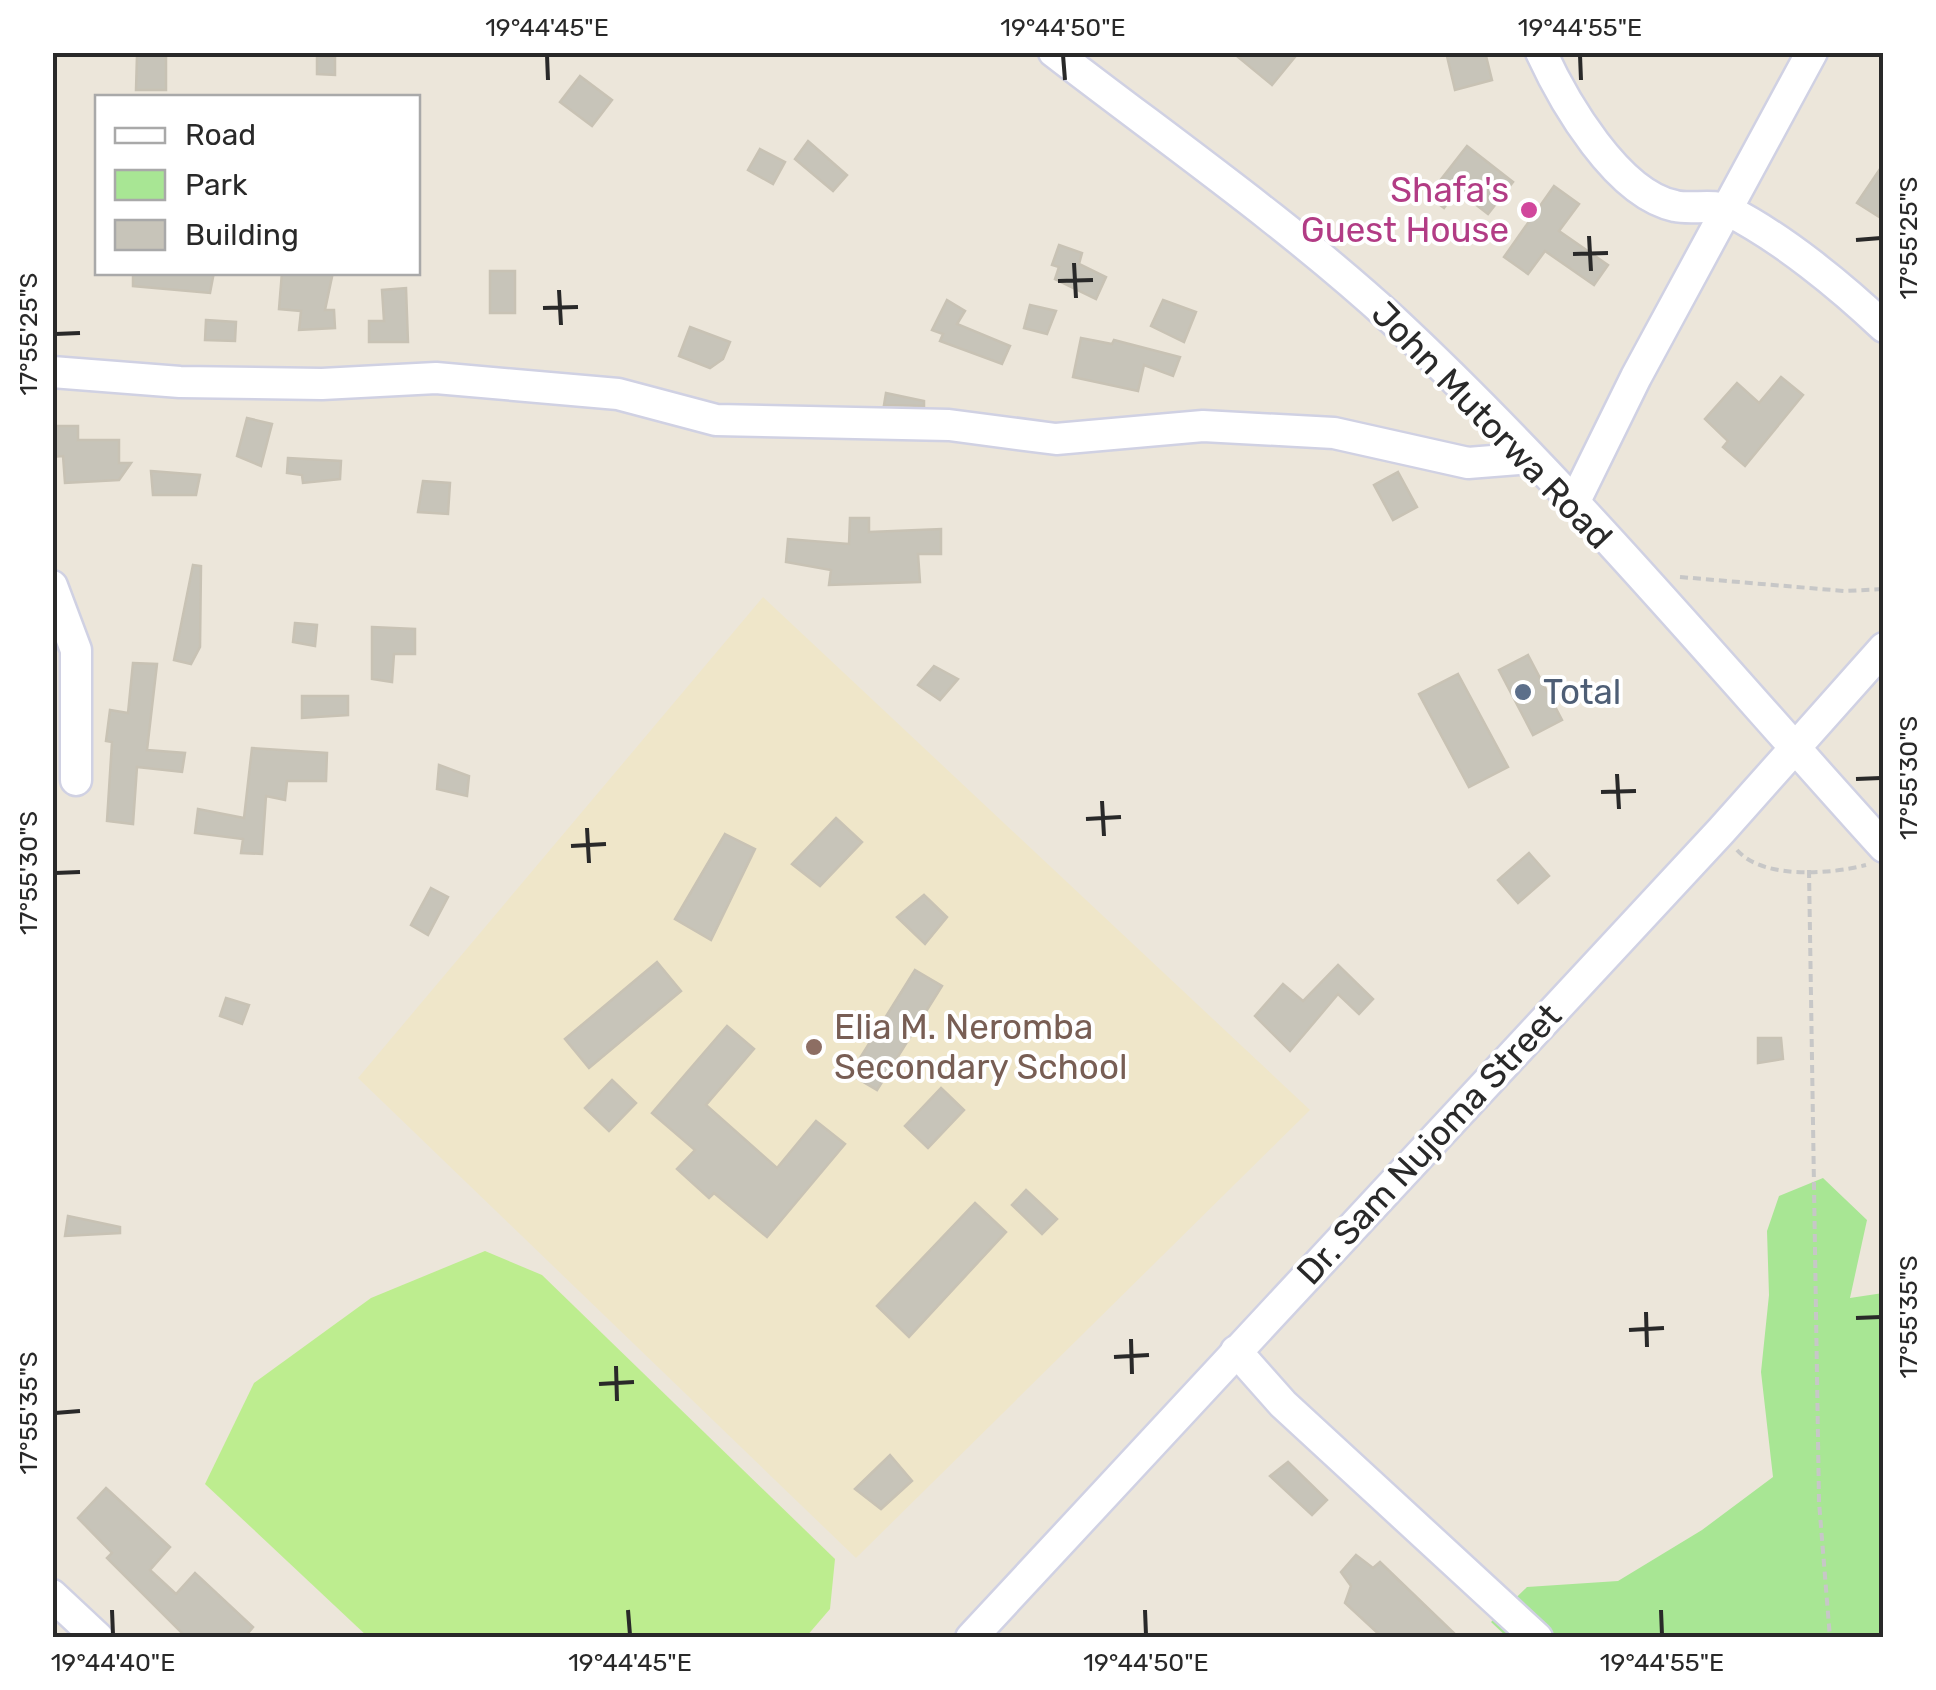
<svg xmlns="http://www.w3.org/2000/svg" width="1936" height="1690" font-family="Rubik,sans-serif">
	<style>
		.education { fill: #efe6c9 }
		.green { fill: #a8e694 }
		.pitch { fill: #bded8f }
		.building { fill: #c7c4b9; stroke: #c8c2b4; stroke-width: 2.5 }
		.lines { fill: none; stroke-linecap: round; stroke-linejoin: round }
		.minor-casing { stroke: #d0d1e3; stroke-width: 35 }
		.path { stroke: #c7c7c7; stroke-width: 4; stroke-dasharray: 8 5; stroke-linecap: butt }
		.minor { stroke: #fff; stroke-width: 30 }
		.ticks { fill: none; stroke: #292929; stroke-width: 4 }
		.hotel-dot { fill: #d1479c; stroke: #fff; stroke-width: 4 }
		.service-dot { fill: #5c6f8a; stroke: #fff; stroke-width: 4 }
		.education-dot { fill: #8d6e63; stroke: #fff; stroke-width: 4 }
		.labels { text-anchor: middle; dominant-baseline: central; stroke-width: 8; stroke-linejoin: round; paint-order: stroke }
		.hotel-label { font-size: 35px; fill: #b23c85; stroke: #fff; text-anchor: end }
		.street-label { font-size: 35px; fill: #292929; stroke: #fff }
		.service-label { font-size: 35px; fill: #4e5e75; stroke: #fff; text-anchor: start }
		.education-label { font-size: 35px; fill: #785e54; stroke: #fff; text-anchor: start }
		.neatline { fill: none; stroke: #292929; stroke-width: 4 }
		.ticks-label { font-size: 25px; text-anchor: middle; fill: #292929 }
	</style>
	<rect width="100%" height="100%" fill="#ece6da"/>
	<!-- education -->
	<polygon class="education" points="763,597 1310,1110 856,1558 358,1078"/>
	<!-- green -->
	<polygon class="green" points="1823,1178 1867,1220 1850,1298 1883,1293 1883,1637 1508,1638 1491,1622 1527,1587 1618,1581 1702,1530 1773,1477 1761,1372 1769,1295 1767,1231 1779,1196"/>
	<!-- pitch -->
	<polygon class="pitch" points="485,1251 542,1275 835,1559 830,1609 806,1637 368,1637 205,1484 254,1383 371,1298"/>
	<!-- building -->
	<g class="building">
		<polygon points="1232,52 1299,52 1272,85"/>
		<polygon points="1446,52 1485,52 1492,80 1455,90"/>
		<polygon points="137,55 166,55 166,90 136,90"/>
		<polygon points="317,56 335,57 335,75 317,74"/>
		<polygon points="580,76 612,100 592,126 560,102"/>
		<polygon points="808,141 847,175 833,191 795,159"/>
		<polygon points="1467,146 1513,182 1488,214 1457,190 1444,208 1428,196"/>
		<polygon points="760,149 785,162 773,184 748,170"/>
		<polygon points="1884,163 1884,220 1857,203"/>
		<polygon points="1554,186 1579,204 1559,231 1608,265 1594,285 1545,251 1528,274 1504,257"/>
		<polygon points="1059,245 1082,253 1079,264 1106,277 1096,299 1055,279 1059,267 1052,265"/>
		<rect x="490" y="271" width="25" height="42"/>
		<polygon points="133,272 214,272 210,293 133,286"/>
		<polygon points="282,272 333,272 325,310 334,310 335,328 299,330 301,311 279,309"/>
		<polygon points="406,288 408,342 369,342 369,321 384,321 382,290"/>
		<polygon points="947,300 965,311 957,324 1010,346 1002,364 940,341 943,334 932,330"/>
		<polygon points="1163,300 1196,312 1184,342 1151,326"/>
		<polygon points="1030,305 1056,311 1047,334 1024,328"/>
		<polygon points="206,320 236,322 235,341 205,340"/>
		<polygon points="690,327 730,342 723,359 710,368 679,356"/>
		<polygon points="1081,338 1112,344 1114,340 1180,357 1173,376 1144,365 1138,391 1073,377"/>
		<polygon points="1781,377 1803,395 1745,466 1723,447 1728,441 1705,419 1737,383 1759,403"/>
		<polygon points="886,393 924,401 924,406 884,405"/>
		<polygon points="247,418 272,424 261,466 237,456"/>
		<polygon points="52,426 78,426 78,440 119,440 119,463 131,463 119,480 65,483 63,456 52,457"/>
		<polygon points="288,458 341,461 340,479 303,483 302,475 287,473"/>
		<polygon points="151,471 200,475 196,495 153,495"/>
		<polygon points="1398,472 1417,507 1393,520 1374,485"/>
		<polygon points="423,481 450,483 448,514 418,512"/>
		<polygon points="850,518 869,518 869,532 941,529 941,554 918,554 920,582 829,585 831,570 786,562 788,539 849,544"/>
		<polygon points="193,565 201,566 200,647 191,664 174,660"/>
		<polygon points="295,623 317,625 315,646 293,642"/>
		<polygon points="372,627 415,629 415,654 394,654 392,682 372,679"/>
		<polygon points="1528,655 1562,720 1533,735 1499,670"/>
		<polygon points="133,663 157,664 147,750 185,753 182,772 137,767 133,824 107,821 112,742 106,741 110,710 128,713"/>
		<polygon points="934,666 958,679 940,700 918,685"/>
		<polygon points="1458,674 1508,767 1469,787 1419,694"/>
		<polygon points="302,696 348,696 348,715 302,718"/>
		<polygon points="252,748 327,753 326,781 287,781 285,800 266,796 262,854 241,853 243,839 195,833 198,809 244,818"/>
		<polygon points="439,765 469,776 467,796 437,789"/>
		<polygon points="836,818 862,842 820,886 792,864"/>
		<polygon points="725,834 755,849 711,940 675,919"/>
		<polygon points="1529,853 1549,876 1518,903 1498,880"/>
		<polygon points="431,888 448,897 428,935 411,925"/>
		<polygon points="924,895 947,917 925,944 897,917"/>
		<polygon points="657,962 681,991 589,1068 565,1039"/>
		<polygon points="1338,965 1373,999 1359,1014 1338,994 1290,1051 1255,1016 1283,984 1303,1001"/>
		<polygon points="915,970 942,986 877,1090 850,1074"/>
		<polygon points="226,998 249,1005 242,1024 220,1016"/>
		<polygon points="727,1026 754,1049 706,1105 777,1168 816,1121 845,1144 767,1237 714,1193 709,1198 677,1169 695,1150 652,1113"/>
		<polygon points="1758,1038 1781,1038 1783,1059 1758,1063"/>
		<polygon points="612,1080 636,1103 609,1131 585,1108"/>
		<polygon points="941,1088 964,1110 928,1148 905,1126"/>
		<polygon points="1026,1190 1057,1219 1042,1234 1012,1205"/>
		<polygon points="975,1203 1006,1232 909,1337 877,1306"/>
		<polygon points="68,1216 120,1227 120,1233 65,1236"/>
		<polygon points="890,1455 912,1481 881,1509 855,1489"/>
		<polygon points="1288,1462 1327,1500 1312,1515 1270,1476"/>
		<polygon points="106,1488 170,1547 150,1570 176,1594 195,1573 253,1627 244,1638 187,1638 107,1558 112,1553 78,1518"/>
		<polygon points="1356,1555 1373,1568 1380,1562 1459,1638 1383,1638 1345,1603 1351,1586 1341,1572"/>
	</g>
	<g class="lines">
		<defs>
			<g id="minor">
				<path d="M1054,52C1168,140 1287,223 1393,320C1568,483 1723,670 1884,847"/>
				<path d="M1541,52C1564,102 1617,194 1675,206C1692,210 1714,203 1729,211C1782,238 1841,286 1884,327"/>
				<polyline points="52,372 180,382 322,384 436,378 618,394 716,420 949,425 1056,439 1203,426 1334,433 1468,463 1531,458"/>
				<polyline points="1573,505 1636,377 1812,52"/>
				<polyline points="52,586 76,650 76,780"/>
				<polyline points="1236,1351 1283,1404 1537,1638"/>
				<polyline points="52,1595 98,1638"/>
				<polyline points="971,1638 1721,831 1884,648"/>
			</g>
		</defs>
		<!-- minor casing -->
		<use href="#minor" class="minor-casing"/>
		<!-- path -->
		<g class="path">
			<polyline points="1680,577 1844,591 1884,589"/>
			<path d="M1737,850C1763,880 1832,874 1866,865"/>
			<polyline points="1809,870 1819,1502 1830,1638"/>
		</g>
		<!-- minor -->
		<use href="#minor" class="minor"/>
	</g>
	<!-- ticks -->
	<path class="ticks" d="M547,55L548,80M1063,55L1065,80M1580,55L1581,80M1589,236L1591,271M1856,240L1881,238M1573,254L1608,253M1074,263L1076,298M1058,281L1093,280M559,290L561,325M543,308L578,307M55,334L80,333M1617,774L1619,809M1856,779L1881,778M1601,792L1636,791M1102,801L1104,836M1086,819L1121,817M587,828L589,863M571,846L606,844M55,873L80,872M1646,1312L1647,1347M1856,1318L1881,1317M1629,1330L1664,1328M1131,1339L1132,1374M1114,1357L1149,1355M616,1366L617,1401M599,1384L634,1382M55,1413L80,1411M112,1610L113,1635M628,1610L630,1635M1145,1610L1146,1635M1661,1610L1662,1635"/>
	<!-- markers -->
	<circle class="hotel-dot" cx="1529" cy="210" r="10"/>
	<circle class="service-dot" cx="1523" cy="692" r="10"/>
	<circle class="education-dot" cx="814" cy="1047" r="10"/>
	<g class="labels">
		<!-- hotel labels -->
		<g class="hotel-label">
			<text x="1509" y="190">Shafa's<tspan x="1509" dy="40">Guest House</tspan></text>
		</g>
		<!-- street labels -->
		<g class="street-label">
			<text transform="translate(1492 425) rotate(46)">John Mutorwa Road</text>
			<text transform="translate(1429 1144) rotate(-47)">Dr. Sam Nujoma Street</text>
		</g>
		<!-- service labels -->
		<g class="service-label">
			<text x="1543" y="692">Total</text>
		</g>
		<!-- education labels -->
		<g class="education-label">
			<text x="834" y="1027">Elia M. Neromba<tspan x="834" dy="40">Secondary School</tspan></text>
		</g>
	</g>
	<!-- border -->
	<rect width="1936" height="1690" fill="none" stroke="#ffffff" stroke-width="110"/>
	<!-- legend -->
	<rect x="95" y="95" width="325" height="180" fill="#ffffff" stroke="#a9a9a9" stroke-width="2.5"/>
	<rect x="115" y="128" width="50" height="15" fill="#ffffff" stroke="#a9a9a9" stroke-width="2.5"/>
	<text x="185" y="145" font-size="30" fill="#292929">Road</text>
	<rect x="115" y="170" width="50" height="30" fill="#a8e694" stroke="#a9a9a9" stroke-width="2.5"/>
	<text x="185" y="195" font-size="30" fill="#292929">Park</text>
	<rect x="115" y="220" width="50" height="30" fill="#c7c4b9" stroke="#a9a9a9" stroke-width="2.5"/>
	<text x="185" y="245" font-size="30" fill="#292929">Building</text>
	<rect x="55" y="55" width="1826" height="1580" class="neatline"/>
	<g class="ticks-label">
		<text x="547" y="36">19°44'45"E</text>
		<text x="1063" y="36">19°44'50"E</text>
		<text x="1580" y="36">19°44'55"E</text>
		<text transform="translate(1908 238) rotate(-90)" y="9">17°55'25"S</text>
		<text transform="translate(28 334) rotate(-90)" y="9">17°55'25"S</text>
		<text transform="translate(1908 778) rotate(-90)" y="9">17°55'30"S</text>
		<text transform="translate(28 873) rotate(-90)" y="9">17°55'30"S</text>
		<text transform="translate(1908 1317) rotate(-90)" y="9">17°55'35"S</text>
		<text transform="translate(28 1413) rotate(-90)" y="9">17°55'35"S</text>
		<text x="113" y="1671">19°44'40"E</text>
		<text x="630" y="1671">19°44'45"E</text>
		<text x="1146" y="1671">19°44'50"E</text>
		<text x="1662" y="1671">19°44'55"E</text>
	</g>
</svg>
